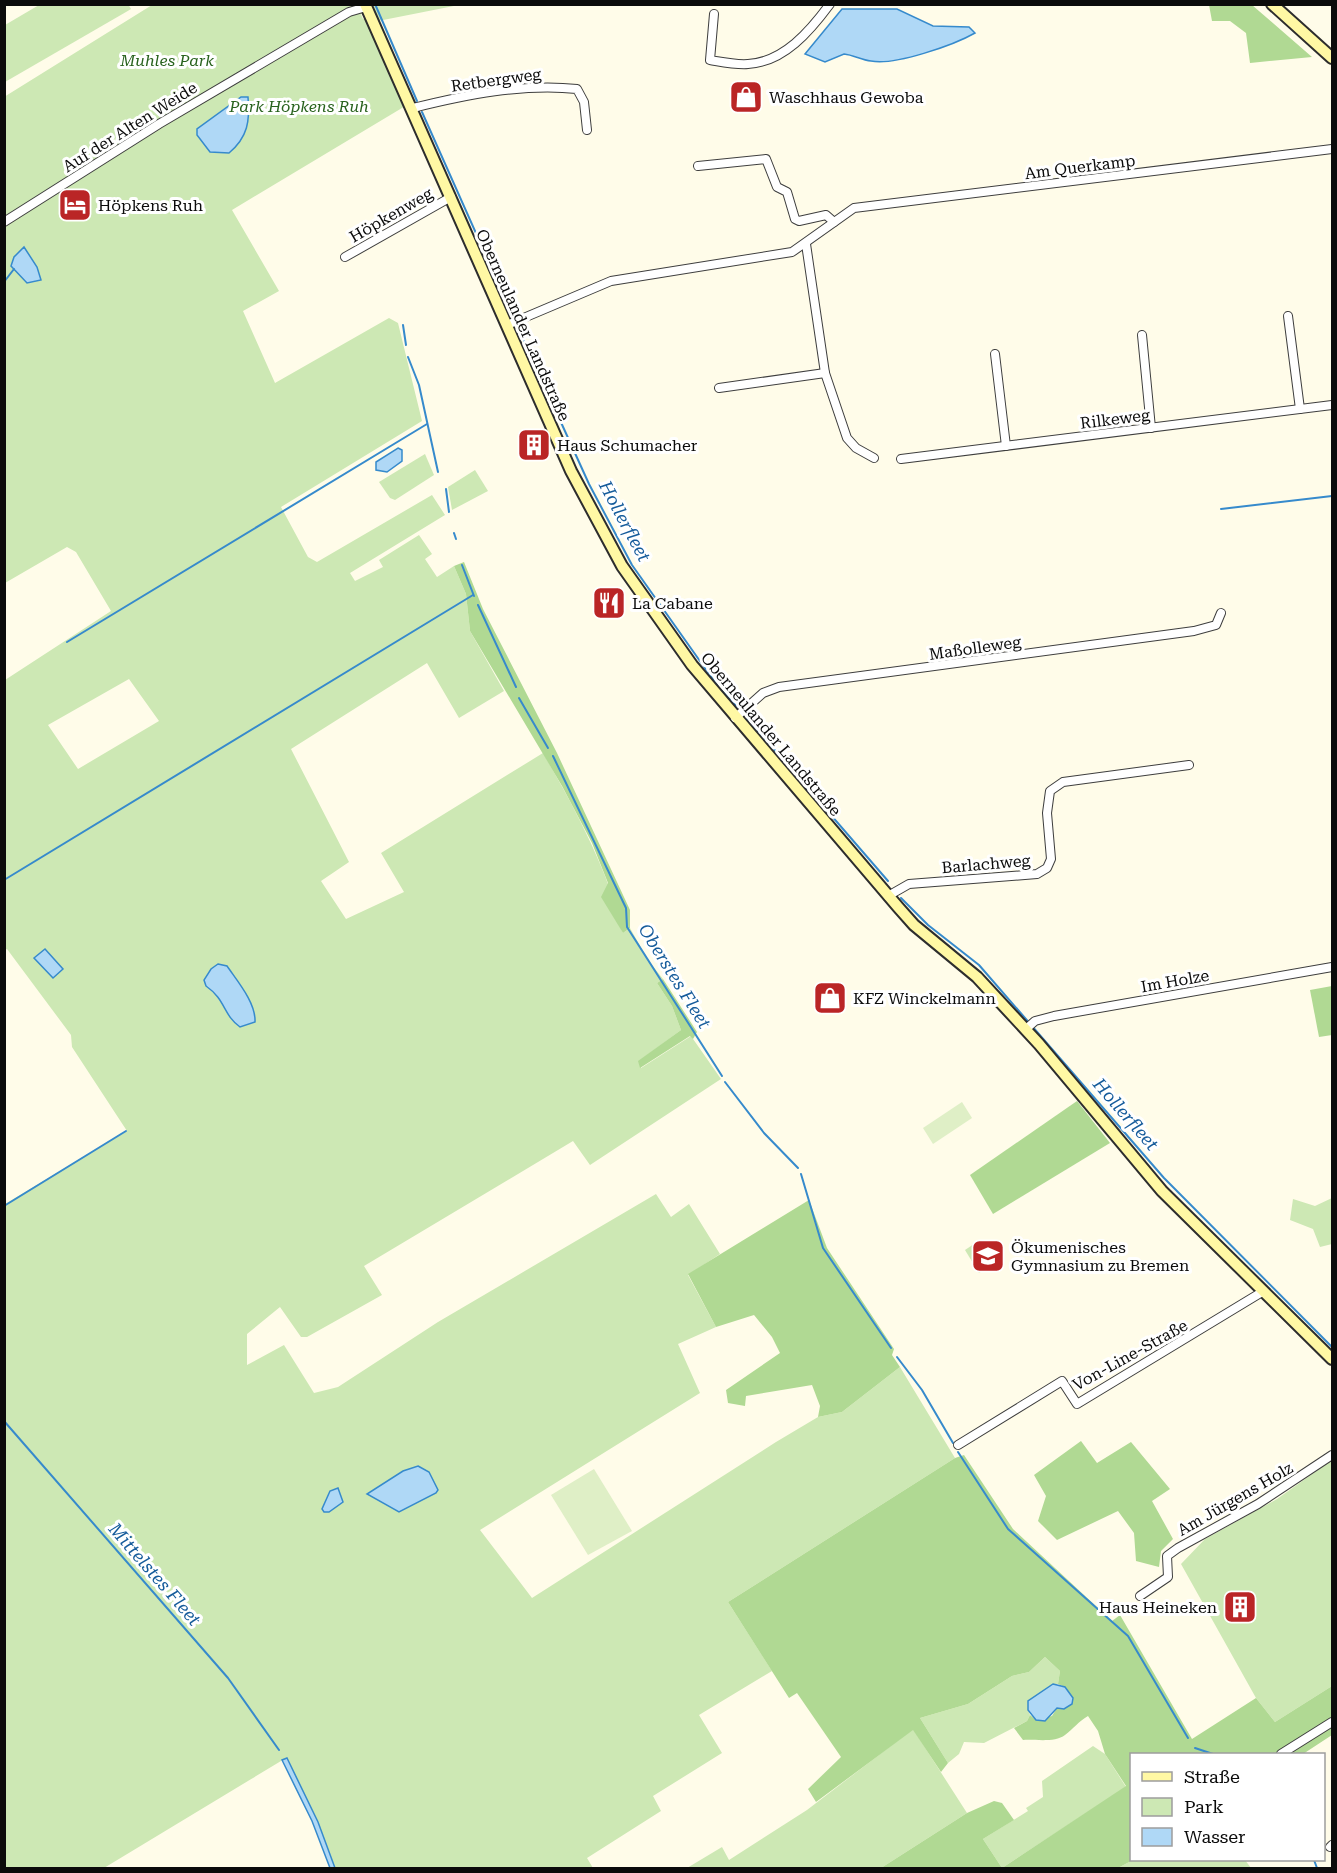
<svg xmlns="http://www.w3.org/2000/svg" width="1337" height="1873" font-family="'Roboto Serif',serif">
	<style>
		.green { fill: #cde8b4; fill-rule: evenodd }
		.forest { fill: #b0d993 }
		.pitch { fill: #dfefc6 }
		.water { fill: #afd8f6; stroke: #368acc; stroke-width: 1.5 }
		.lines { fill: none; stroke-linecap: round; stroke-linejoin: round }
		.stream { stroke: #368acc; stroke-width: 2 }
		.street-casing { stroke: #3e3e3e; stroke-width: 10 }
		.secondary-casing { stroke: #2d2d2d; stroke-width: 14 }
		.street { stroke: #fff; stroke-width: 8 }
		.secondary { stroke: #fff8a4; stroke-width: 10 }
		.labels { text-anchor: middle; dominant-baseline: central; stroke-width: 6; stroke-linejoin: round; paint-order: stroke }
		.park-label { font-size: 16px; font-style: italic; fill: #28621d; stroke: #fff }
		.street-label { font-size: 16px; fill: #0b0b0b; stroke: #fff }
		.poi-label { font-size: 16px; fill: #0b0b0b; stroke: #fff; text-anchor: start }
		.water-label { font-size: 18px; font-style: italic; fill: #165c9b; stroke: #fff }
	</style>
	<rect width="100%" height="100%" fill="#fffce9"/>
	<!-- green -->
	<g class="green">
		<polygon points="128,4 131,9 126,12 5,82 5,25 39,5"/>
		<polygon points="464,4 378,21 373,5 373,4"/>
		<path d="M152,5H357L363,19L367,18L407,105L232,210L279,291L243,311L275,383L389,318L398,323L422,421L281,507L308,557L317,562L432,495L445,515L350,573L355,581L383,567L379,560L419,535L432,554L425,559L437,577L454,566L466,594L470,631L504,691L459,718L427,663L291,749L349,862L321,881L346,919L404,892L381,853L543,753C566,793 588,833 605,876C613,895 613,914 623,933L630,928L648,960L663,979L657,983L672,1006L681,1030L639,1061L641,1068L691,1036L721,1079L590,1165L573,1141L364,1266L382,1295L307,1337H301L280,1307L247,1334V1365L284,1345L314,1393L338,1387L438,1322L656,1194L671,1217L689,1204L720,1254L688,1275L716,1327L678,1344L700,1393L480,1530L532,1598L776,1442L818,1417L842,1412L900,1367L955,1458L728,1602L772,1671L699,1715L722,1753L653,1796L661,1811L587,1858L593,1868H335L318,1822L286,1758L104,1868H5V1204L127,1131L72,1047L71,1035L7,949L5,950V680L111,611L76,552L67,547L5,583L4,97ZM129,679L159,721L78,769L48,725Z"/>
		<polygon points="425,454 434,475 395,500 390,498 379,482"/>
		<polygon points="475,470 488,491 452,510 448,487"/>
		<polygon points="1332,1198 1332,1244 1320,1247 1313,1229 1290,1220 1293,1199 1315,1206"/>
		<polygon points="980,1240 995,1264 979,1273 965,1250"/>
		<polygon points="1332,1460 1332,1686 1275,1722 1256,1698 1181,1564 1205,1539 1277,1499"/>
		<polygon points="1045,1657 1060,1671 1058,1684 1053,1684 1028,1710 1030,1715 1027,1721 984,1743 964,1742 959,1754 948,1763 920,1718 968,1704 1012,1676 1029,1672"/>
		<polygon points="913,1729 967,1813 881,1868 687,1868 722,1847 729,1860 807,1810"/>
		<polygon points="1093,1746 1105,1754 1126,1787 1002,1868 983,1839 1028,1811 1026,1808 1043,1797 1042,1781"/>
		<polygon points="1133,1860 1245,1860 1251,1868 1118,1868"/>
	</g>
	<!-- forest -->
	<g class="forest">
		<polygon points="1209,5 1252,5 1312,57 1250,63 1246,33 1230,21 1212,21"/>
		<polygon points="464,562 483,609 557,753 630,910 630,928 623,933 601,897 608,883 592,843 562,786 470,631 466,594 454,566"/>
		<polygon points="663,979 697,1032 693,1039 690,1036 640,1068 638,1061 681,1030 672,1006 657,983"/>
		<polygon points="1332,986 1332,1035 1319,1037 1310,990"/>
		<polygon points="1077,1101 1110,1143 993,1214 970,1175"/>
		<polygon points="809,1200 827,1248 894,1349 892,1355 900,1367 842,1412 818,1417 820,1406 812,1385 746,1396 745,1406 728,1403 726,1390 780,1353 772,1337 754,1315 716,1327 688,1274"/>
		<polygon points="1081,1441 1097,1463 1131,1442 1170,1489 1152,1501 1173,1539 1161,1551 1159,1567 1136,1561 1134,1533 1118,1511 1057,1540 1038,1521 1046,1496 1034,1475"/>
		<path d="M964,1455L1013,1529L1112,1621L1120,1615L1192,1739L1256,1698L1275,1722L1332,1686V1735L1303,1754H1132L1133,1860L1118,1868H881L967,1813L994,1801L1002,1803L1014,1820L983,1839L1002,1868L1126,1786L1105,1754L1098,1731L1088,1716C1078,1722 1074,1728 1065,1735C1055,1743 1035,1739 1023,1740L1014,1728L1027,1721L1030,1715L1036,1720L1052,1716L1057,1708L1073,1698L1065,1687L1058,1684L1060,1671L1045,1657L1029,1672L1012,1676L968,1704L920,1718L948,1763L941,1772L913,1730L816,1802L808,1789L841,1757L797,1693L789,1698L728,1602L955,1458Z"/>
	</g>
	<!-- pitch -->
	<g class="pitch">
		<polygon points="962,1102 972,1118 933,1144 923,1128"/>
		<polygon points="594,1469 632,1531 588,1555 551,1495"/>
	</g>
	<!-- water -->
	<g class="water">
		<path d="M842,9H897L933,26L969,27L975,33C954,45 894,66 871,61C861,60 854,55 844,54L825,62L805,54Z"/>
		<path d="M241,97H248C250,121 248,137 229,153L210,152L197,135V129Z"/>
		<polygon points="24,247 37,267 41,280 27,283 11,266 14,257"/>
		<polygon points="398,448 402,450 402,461 387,472 376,470 376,462"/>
		<polygon points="45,949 63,969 53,978 34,958"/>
		<path d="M218,964L227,966C238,982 256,1003 255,1022L240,1027C223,1015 226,1000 206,986L204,980L211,969Z"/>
		<polygon points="418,1466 429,1472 438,1490 436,1493 399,1512 367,1494 403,1471"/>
		<polygon points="338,1488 343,1502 329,1512 324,1512 322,1509 330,1491"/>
		<polygon points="1053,1684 1065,1687 1073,1698 1072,1704 1064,1709 1057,1708 1045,1721 1036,1720 1028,1710 1028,1701"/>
		<polygon points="287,1758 318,1822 335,1868 330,1868 312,1821 282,1760"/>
	</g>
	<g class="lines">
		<!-- stream -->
		<g class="stream">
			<polyline points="375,4 417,101"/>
			<polyline points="1332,76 1332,77"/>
			<polyline points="422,112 512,314"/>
			<polyline points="4,282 14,269"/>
			<polyline points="403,325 406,345"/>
			<polyline points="519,330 589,484 632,565 719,688 737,707"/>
			<polyline points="408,357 419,385 438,472"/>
			<polyline points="446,489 449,512"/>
			<polyline points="1221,509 1332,496"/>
			<polyline points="454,533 456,539"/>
			<polyline points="462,565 474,596"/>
			<polyline points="478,605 516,687"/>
			<polyline points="67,642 427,424"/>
			<polyline points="519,698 548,748"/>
			<polyline points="747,718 888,881"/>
			<polyline points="553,756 626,908 627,927 722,1076"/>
			<polyline points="4,880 473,595"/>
			<polyline points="901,898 928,925 979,965 1164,1178 1332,1347"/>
			<polyline points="725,1082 764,1133 798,1168"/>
			<polyline points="801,1174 823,1248 891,1348"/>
			<polyline points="4,1206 126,1131"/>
			<polyline points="897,1357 922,1390 953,1443"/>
			<polyline points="4,1421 228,1678 279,1750"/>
			<polyline points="958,1452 1008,1529 1128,1636 1188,1738"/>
			<polyline points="1195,1748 1213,1754"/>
			<polyline points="1314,1860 1317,1868"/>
		</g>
		<defs>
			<g id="street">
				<path d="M714,14L710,60C722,62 736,65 748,64C784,62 810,31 830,4"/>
				<path d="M413,108C465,95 524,83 577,89L584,102L587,130"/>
				<polyline points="698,166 766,159 777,187 787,192 795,219 799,221 826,215 834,222"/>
				<polyline points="4,222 159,124 349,12 366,7"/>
				<polyline points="806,244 825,373 847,438 856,448 874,458"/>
				<polyline points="345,257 451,197"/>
				<polyline points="1288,316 1300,409"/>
				<polyline points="507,325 611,281 792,252 854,208 1332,149"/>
				<polyline points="1142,335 1151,428"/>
				<polyline points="995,354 1006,446"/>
				<polyline points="719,388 825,373"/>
				<polyline points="901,459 1332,405"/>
				<polyline points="735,718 763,693 779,687 1194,631 1216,625 1221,613"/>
				<polyline points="888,896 909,884 1037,874 1047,868 1051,859 1047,813 1050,791 1063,782 1189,765"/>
				<polyline points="1026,1029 1035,1021 1054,1016 1332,967"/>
				<polyline points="958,1445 1062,1381 1077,1404 1262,1292"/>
				<polyline points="1140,1596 1168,1577 1167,1556 1178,1548 1258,1504 1332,1455"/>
				<polyline points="1281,1754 1332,1722"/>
				<polyline points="1330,1847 1332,1845"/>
			</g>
			<g id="secondary">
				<polyline points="365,4 571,471 622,566 692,665 898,907 914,925 977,977 1039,1044 1162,1191 1332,1359"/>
				<polyline points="1272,4 1332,58"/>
			</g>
		</defs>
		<!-- street casing -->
		<use href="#street" class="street-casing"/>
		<!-- secondary casing -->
		<use href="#secondary" class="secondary-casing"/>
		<!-- street -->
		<use href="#street" class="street"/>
		<!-- secondary -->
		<use href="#secondary" class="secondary"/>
	</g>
	<!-- icons -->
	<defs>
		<symbol id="shop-square" viewBox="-11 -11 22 22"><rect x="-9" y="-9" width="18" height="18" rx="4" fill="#ba2526" stroke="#fff"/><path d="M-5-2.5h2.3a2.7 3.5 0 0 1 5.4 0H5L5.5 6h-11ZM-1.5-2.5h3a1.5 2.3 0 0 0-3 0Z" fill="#fff"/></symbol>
		<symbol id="hotel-square" viewBox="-11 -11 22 22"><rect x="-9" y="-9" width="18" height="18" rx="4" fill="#ba2526" stroke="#fff"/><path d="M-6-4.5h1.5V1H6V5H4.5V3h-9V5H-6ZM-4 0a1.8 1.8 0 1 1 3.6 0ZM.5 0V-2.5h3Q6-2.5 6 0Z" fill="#fff"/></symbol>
		<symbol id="building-square" viewBox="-11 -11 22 22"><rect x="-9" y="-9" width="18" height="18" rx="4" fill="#ba2526" stroke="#fff"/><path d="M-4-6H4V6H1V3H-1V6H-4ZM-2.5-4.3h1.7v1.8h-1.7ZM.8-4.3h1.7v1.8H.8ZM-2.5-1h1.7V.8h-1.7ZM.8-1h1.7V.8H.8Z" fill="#fff"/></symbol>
		<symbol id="restaurant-square" viewBox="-11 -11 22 22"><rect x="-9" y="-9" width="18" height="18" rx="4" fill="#ba2526" stroke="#fff"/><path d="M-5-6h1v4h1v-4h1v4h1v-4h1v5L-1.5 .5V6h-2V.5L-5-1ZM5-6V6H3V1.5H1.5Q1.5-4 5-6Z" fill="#fff"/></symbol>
		<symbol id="school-square" viewBox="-11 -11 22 22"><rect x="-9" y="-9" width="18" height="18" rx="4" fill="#ba2526" stroke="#fff"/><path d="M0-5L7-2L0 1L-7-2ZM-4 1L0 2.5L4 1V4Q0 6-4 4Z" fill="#fff"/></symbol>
	</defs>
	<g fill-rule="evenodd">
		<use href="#shop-square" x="727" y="78" width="38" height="38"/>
		<use href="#hotel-square" x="56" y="186" width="38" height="38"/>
		<use href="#building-square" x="515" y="426" width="38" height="38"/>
		<use href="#restaurant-square" x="590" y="584" width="38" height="38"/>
		<use href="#shop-square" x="811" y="979" width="38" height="38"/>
		<use href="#school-square" x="969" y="1237" width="38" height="38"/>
		<use href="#building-square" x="1221" y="1588" width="38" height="38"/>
	</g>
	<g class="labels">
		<!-- park labels -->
		<g class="park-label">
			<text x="167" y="60">Muhles Park</text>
			<text x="299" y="106">Park Höpkens Ruh</text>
		</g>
		<!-- street labels -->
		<g class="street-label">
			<text transform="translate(496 80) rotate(-8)">Retbergweg</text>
			<text transform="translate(130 127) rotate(-32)">Auf der Alten Weide</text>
			<text transform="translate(1080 167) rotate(-7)">Am Querkamp</text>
			<text transform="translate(391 215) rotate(-30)">Höpkenweg</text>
			<text transform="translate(523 325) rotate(66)">Oberneulander Landstraße</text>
			<text transform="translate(1115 419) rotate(-7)">Rilkeweg</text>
			<text transform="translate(975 648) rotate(-8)">Maßolleweg</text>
			<text transform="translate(771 734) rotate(50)">Oberneulander Landstraße</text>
			<text transform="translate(986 864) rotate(-5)">Barlachweg</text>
			<text transform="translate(1175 981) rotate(-10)">Im Holze</text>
			<text transform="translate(1130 1355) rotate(-29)">Von-Line-Straße</text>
			<text transform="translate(1235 1499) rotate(-30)">Am Jürgens Holz</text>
		</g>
		<!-- poi labels -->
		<g class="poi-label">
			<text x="769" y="97">Waschhaus Gewoba</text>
			<text x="98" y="205">Höpkens Ruh</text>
			<text x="557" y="445">Haus Schumacher</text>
			<text x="632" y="603">La Cabane</text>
			<text x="853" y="998">KFZ Winckelmann</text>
			<text x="1011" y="1247">Ökumenisches<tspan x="1011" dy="18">Gymnasium zu Bremen</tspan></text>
			<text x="1217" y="1607" text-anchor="end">Haus Heineken</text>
		</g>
		<!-- water labels -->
		<g class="water-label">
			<text transform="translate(625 521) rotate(62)">Hollerfleet</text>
			<text transform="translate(675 976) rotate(58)">Oberstes Fleet</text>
			<text transform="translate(1126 1114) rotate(49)">Hollerfleet</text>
			<text transform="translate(155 1574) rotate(49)">Mittelstes Fleet</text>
		</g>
	</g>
	<!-- border -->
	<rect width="1337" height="1873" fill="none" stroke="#0b0b0b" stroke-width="12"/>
	<!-- legend -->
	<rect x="1130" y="1753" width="195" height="108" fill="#ffffff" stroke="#9d9d9d" stroke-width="1.5"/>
	<rect x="1142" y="1772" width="30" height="9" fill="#fff8a4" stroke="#9d9d9d" stroke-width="1.5"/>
	<text x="1184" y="1783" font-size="18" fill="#0b0b0b">Straße</text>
	<rect x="1142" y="1798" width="30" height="18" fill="#cde8b4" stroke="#9d9d9d" stroke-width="1.5"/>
	<text x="1184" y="1813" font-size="18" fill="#0b0b0b">Park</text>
	<rect x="1142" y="1828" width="30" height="18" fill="#afd8f6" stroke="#9d9d9d" stroke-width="1.5"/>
	<text x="1184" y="1843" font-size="18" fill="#0b0b0b">Wasser</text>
</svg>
